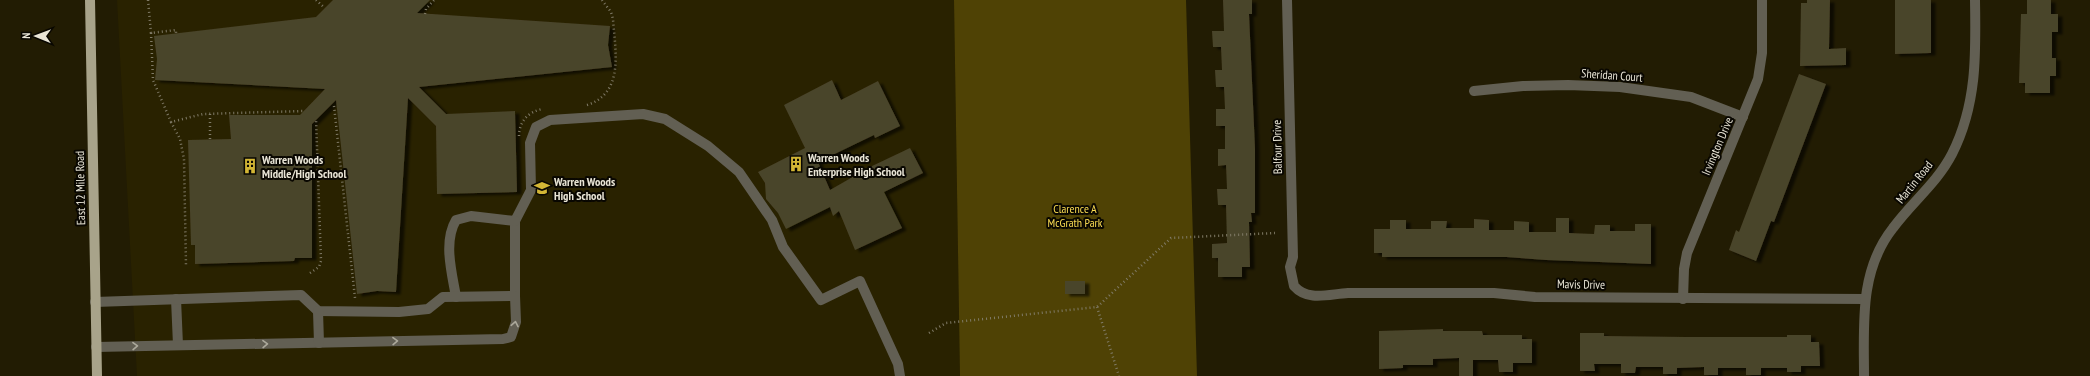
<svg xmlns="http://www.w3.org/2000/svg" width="2090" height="376" font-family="'PT Sans Narrow',sans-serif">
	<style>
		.built { fill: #292200 }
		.green { fill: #4f4205 }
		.building { fill: #4a442a; filter: url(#shadow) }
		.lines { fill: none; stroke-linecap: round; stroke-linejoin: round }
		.path { stroke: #807b67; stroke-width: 2.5; stroke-dasharray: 1 3; stroke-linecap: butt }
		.minor { stroke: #625f53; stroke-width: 10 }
		.major { stroke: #a8a38a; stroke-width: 10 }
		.oneway { stroke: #aca99b }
		.labels { text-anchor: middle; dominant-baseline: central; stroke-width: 4; stroke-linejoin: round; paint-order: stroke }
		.street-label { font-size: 12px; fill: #e9e5d6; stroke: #090701 }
		.poi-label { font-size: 12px; font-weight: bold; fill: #e9e5d6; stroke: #090701; text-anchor: start }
		.park-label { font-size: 12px; fill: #fcdd53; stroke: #090701 }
	</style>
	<defs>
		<filter id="shadow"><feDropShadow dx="4.5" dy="2.5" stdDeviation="1" flood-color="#0009"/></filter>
	</defs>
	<rect width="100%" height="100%" fill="#221c03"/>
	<!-- built -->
	<polygon class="built" points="117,0 954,0 960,376 137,376"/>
	<!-- green -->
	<polygon class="green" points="954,0 1186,0 1197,376 960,376"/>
	<!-- building -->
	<g class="building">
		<polygon points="333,0 430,0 417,13 610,26 608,45 612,67 419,87 446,114 515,111 517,192 437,194 436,126 408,98 396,292 377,291 357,294 336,100 312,124 312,258 295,258 294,261 195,264 195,245 191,245 188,140 231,139 229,115 300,115 325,89 155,80 157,59 154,36 316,17"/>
		<polygon points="1223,0 1252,0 1252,14 1249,14 1255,149 1255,213 1251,213 1252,222 1249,222 1250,267 1242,267 1242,277 1218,277 1218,258 1212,258 1212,244 1227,243 1226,205 1218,205 1217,189 1227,189 1226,165 1218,166 1218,149 1225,149 1225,126 1216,126 1216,109 1225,109 1224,87 1216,87 1215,70 1222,70 1221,47 1213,47 1212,31 1224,31"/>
		<polygon points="1807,0 1830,0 1829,49 1846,48 1846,65 1800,66 1801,3 1807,3"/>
		<polygon points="1895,0 1931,0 1931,53 1895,54"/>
		<polygon points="2027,0 2051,0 2051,14 2058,14 2058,32 2052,32 2052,58 2056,58 2056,76 2050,76 2050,93 2025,93 2025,83 2019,83 2021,14 2027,14"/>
		<polygon points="1799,74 1826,84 1774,222 1771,221 1756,261 1729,250 1736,230 1739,232"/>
		<polygon points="832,80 841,100 878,81 900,126 875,138 874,135 818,162 830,190 870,167 910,148 923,173 884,192 902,228 855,250 839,211 833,216 830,207 786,229 778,213 766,199 765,183 758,172 805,148 784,105"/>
		<polygon points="1556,218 1569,218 1569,233 1594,234 1595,225 1610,225 1610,231 1635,231 1635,224 1651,224 1651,264 1546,260 1506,257 1382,257 1382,253 1374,253 1374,229 1390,229 1390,220 1406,220 1406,229 1431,229 1431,221 1447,221 1446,228 1474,228 1474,219 1489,220 1489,230 1514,230 1514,221 1529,222 1529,232 1556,232"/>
		<rect x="1065" y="281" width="20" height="13"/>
		<polygon points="1443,329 1443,331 1482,331 1483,335 1522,335 1522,339 1532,339 1532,363 1513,363 1513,372 1499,372 1498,360 1473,360 1473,376 1459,376 1459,358 1433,359 1433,365 1403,365 1403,368 1379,369 1379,331"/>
		<polygon points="1580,333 1604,333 1604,336 1687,337 1787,337 1787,335 1811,335 1811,342 1819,342 1820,366 1801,366 1801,372 1787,372 1787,368 1761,368 1761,375 1746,375 1746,368 1718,368 1718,375 1704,375 1704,367 1677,368 1677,374 1663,374 1663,367 1636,367 1635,373 1621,373 1621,364 1594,364 1595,371 1580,371"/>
	</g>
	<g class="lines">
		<!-- path -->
		<g class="path">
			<polyline points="148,0 151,33 176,30 176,34"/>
			<polyline points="316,0 325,8"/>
			<polyline points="425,14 426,9 434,0"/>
			<polyline points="151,33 153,80 171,122 203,114 303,111"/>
			<path d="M587,105C625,93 615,50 613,19L611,12L602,0"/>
			<polyline points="334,106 355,298"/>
			<polyline points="210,114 210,139"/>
			<polyline points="171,122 180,139 184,159 186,266"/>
			<path d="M519,136C519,122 528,112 542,109"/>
			<polyline points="310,273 319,267 321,261 316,119"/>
			<polyline points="1097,307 1119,376"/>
			<polyline points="929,333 946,323 1097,307 1171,238 1275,233"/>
		</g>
		<!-- minor -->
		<g class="minor">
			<path d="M1287,0L1293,257L1290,267L1294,286C1308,302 1329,294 1348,293H1494L1535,297L1865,299"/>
			<polyline points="1474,91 1523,86 1568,85 1620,87 1691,97 1743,117"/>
			<polyline points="515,296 515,221 531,190 530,143 536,127 550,120 643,114 665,119 708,146 739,172 772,220 783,247 821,300 860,281 898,364 900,376"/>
			<path d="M456,297C452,273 443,242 456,220L471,216L515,221"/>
			<polyline points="176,299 178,345"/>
			<polyline points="1683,299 1684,269 1687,253 1758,79 1762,53 1762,0"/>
			<polyline points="95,302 301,295 318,311 399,312 428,309 443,297 515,296 516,322 511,337 503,339 96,347"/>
			<polyline points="318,311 319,343"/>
			<path d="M1864,376C1864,324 1859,271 1893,228C1912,202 1937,183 1952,154C1977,105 1976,54 1975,0"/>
		</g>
		<!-- major -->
		<polyline class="major" points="90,0 97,376"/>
	</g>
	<!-- one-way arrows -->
	<defs><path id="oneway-chevron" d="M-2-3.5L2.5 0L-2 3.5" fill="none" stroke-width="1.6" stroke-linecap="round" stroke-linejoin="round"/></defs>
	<g class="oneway">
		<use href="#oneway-chevron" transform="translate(515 324) rotate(-79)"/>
		<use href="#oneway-chevron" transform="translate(395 341) rotate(-1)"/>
		<use href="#oneway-chevron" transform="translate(265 344) rotate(-1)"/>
		<use href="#oneway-chevron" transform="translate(135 346) rotate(-1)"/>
	</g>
	<!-- icons -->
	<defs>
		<symbol id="building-bare" viewBox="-9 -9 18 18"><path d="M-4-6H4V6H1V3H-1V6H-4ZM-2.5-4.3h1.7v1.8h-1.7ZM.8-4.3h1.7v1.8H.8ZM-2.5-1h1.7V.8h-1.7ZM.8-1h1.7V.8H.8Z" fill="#d3b635" stroke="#090701" stroke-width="2.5" paint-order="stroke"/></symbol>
		<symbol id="school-bare" viewBox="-9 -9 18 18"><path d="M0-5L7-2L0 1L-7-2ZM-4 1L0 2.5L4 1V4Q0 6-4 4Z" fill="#d3b635" stroke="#090701" stroke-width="2.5" paint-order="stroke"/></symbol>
	</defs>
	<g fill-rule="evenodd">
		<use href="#building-bare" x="785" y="153" width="22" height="22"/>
		<use href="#building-bare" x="239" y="155" width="22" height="22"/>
		<use href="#school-bare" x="531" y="177" width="22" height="22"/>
	</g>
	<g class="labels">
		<!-- street labels -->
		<g class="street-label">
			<text transform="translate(1612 75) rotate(4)">Sheridan Court</text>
			<text transform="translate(1717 146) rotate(-67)">Irvington Drive</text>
			<text transform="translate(1277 147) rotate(-91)">Balfour Drive</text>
			<text transform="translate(1914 182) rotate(-51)">Martin Road</text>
			<text transform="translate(80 188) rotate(-91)">East 12 Mile Road</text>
			<text transform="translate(1581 284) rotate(1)">Mavis Drive</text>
		</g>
		<!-- poi labels -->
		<g class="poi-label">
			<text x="808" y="157">Warren Woods<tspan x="808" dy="14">Enterprise High School</tspan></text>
			<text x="262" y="159">Warren Woods<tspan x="262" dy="14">Middle/High School</tspan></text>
			<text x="554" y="181">Warren Woods<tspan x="554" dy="14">High School</tspan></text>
		</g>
		<!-- park labels -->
		<g class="park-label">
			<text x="1075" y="208">Clarence A<tspan x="1075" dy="14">McGrath Park</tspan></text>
		</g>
	</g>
	<!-- north arrow -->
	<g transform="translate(36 36) rotate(271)" stroke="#090701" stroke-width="3" paint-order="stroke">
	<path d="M0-3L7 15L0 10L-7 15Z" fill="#e9e5d6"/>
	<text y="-6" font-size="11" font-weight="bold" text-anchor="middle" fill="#e9e5d6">N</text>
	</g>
</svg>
